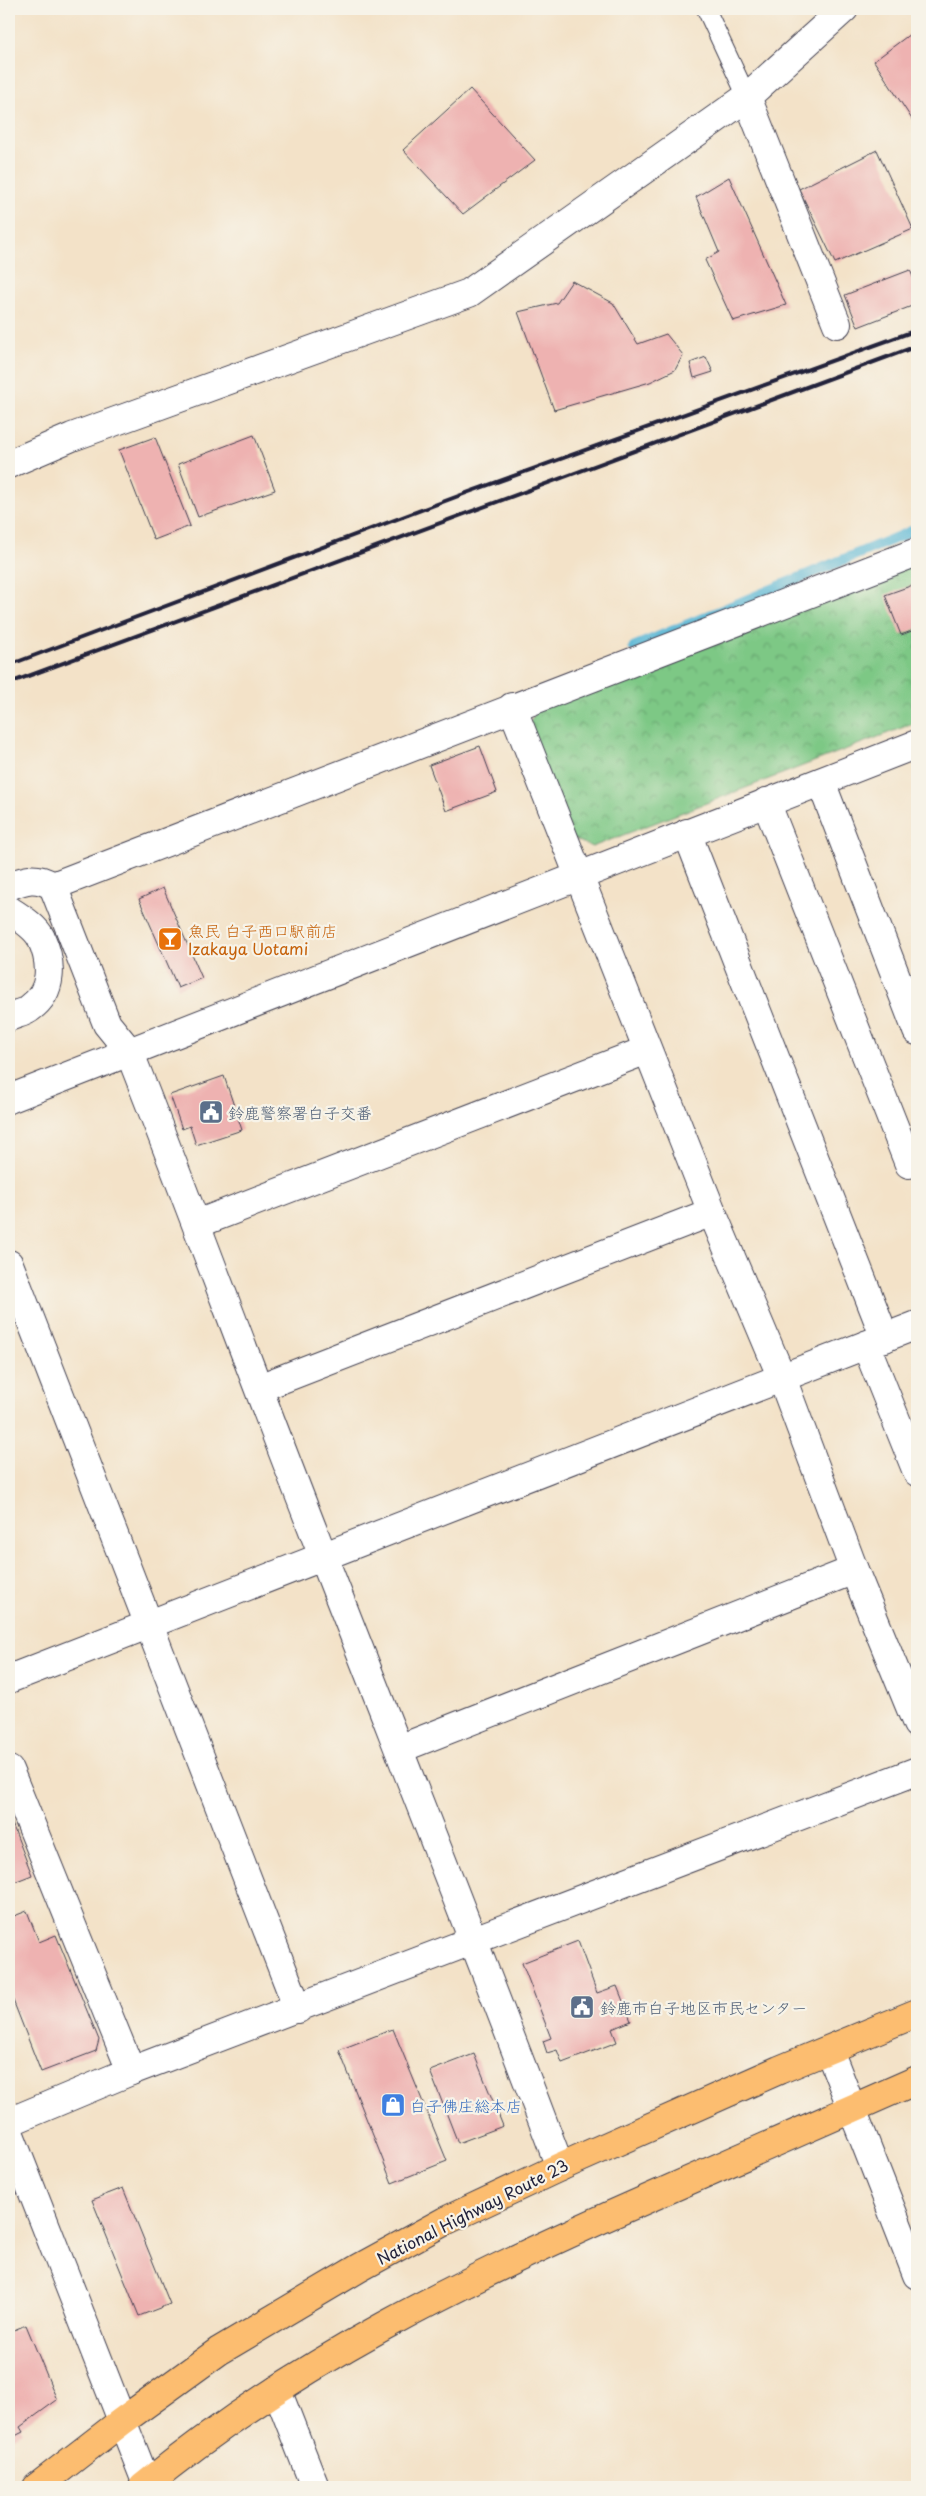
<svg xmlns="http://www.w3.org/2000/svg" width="926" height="2496" font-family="'Playpen Sans','Klee One',sans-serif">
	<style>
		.park { fill: url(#park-crowns); stroke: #507560 }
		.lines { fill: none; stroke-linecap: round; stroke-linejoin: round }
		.stream { stroke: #56b6d5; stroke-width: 11 }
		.building { fill: #eeb2b1 }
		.service-casing { stroke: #413f50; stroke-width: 20 }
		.minor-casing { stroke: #413f50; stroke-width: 30 }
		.tertiary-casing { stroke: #413f50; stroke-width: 30 }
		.trunk-casing { stroke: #413f50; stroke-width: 30 }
		.service { stroke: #fff; stroke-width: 18 }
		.minor { stroke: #fff; stroke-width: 28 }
		.tertiary { stroke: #fff; stroke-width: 28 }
		.trunk { stroke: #fcbd6f; stroke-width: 28 }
		.rail { stroke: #22223b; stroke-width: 4 }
		.labels { text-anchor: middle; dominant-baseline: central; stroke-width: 4.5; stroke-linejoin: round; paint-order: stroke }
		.food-label { font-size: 16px; fill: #c56008; stroke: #f7f3e8; text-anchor: start }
		.service-label { font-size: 16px; fill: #4e5e75; stroke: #f7f3e8; text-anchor: start }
		.shop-label { font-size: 16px; fill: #366cbe; stroke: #f7f3e8; text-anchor: start }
		.street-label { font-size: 16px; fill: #22223b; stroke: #f7f3e8 }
	</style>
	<defs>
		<pattern id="park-crowns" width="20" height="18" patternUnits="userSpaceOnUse" patternTransform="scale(1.25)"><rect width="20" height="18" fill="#7dc885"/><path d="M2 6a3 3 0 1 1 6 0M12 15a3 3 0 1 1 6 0" fill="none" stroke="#66a26e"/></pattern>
	</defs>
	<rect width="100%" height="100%" fill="#f7f3e8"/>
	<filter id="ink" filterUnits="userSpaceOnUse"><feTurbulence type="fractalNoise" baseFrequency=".02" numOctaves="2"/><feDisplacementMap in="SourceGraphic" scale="10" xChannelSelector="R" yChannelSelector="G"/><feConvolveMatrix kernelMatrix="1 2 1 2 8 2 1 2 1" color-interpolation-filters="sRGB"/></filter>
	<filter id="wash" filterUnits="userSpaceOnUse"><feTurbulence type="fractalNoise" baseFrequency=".0096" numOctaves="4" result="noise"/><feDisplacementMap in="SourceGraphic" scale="20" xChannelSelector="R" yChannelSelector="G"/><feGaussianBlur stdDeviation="1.12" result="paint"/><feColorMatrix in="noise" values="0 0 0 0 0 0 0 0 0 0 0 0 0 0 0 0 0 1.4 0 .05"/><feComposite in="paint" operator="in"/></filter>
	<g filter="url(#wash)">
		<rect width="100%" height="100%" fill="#f3e2c8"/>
		<!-- park -->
		<polygon class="park" points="898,565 917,568 917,722 592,847 570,837 528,726 537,709"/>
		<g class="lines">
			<!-- stream -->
			<polyline class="stream" points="634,647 917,529"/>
		</g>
		<g id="blocks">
			<!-- building -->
			<g class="building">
				<polygon points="910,34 917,41 917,127 874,61"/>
				<polygon points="470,89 535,160 463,214 403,150"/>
				<polygon points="877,150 913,229 835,263 799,189"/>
				<polygon points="729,177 786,305 733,321 705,260 719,252 696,197"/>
				<polygon points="910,270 917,286 917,304 858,327 845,295"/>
				<polygon points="572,281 613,303 638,344 666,334 683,355 675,370 650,382 554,410 518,312 557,303"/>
				<polygon points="706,357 713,372 694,378 690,363"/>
				<polygon points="254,435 275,490 198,517 178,464"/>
				<polygon points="155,437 190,526 154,540 119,450"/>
				<polygon points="913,585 917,595 917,629 901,635 885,595"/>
				<polygon points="480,746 497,792 446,811 429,765"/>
				<polygon points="163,888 202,978 178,988 139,899"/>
				<polygon points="224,1076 242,1130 196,1145 190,1126 182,1129 170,1095"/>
				<polygon points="11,1821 32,1875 9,1884 9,1822"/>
				<polygon points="27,1911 39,1942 56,1935 99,2040 96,2051 41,2072 9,1990 9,1918"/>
				<polygon points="578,1941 597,1993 617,1986 631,2021 612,2029 617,2042 562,2063 557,2050 547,2053 543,2041 551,2038 522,1963"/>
				<polygon points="393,2029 447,2161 392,2183 339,2050"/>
				<polygon points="474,2054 503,2126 458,2143 430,2071"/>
				<polygon points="123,2188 170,2304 139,2316 92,2200"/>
				<polygon points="26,2325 57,2400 20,2427 23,2432 9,2439 9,2332"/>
			</g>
		</g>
	</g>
	<g filter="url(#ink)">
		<use href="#blocks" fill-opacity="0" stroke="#413f50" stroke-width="1"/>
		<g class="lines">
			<defs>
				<polyline id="service" points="706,9 747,97"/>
				<g id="minor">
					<polyline points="747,97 837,324"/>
					<polyline points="9,464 72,437 469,293 747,97 844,9"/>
					<polyline points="512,707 712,1212 782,1378 854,1570 917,1724"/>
					<polyline points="821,782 917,1031"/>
					<polyline points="766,802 909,1164"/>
					<polyline points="687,833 885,1338"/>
					<polyline points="53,886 917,552"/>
					<path d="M129,1051C195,1218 257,1388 323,1556C402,1759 483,1962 560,2167"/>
					<polyline points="197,1224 647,1050"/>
					<polyline points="9,1264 298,2009"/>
					<polyline points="866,1345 917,1472"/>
					<polyline points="259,1388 712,1212"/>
					<polyline points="9,1679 917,1325"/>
					<polyline points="399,1749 854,1570"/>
					<polyline points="9,1770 131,2071"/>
					<polyline points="829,2050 917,2275"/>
					<polyline points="9,2122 131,2071 917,1771"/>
					<polyline points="277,2390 315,2487"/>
				</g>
				<g id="tertiary">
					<path d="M9,886C26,879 36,876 53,886L107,1024L129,1051"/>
					<path d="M9,910C19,917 35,926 41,938C52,962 54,991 30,1008C25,1013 15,1014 9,1017"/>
					<polyline points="9,1099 917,744"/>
					<polyline points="9,2132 148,2487"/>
				</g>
				<g id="trunk">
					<polyline points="37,2487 121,2422 219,2351 359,2268 445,2221 560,2167 779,2070 917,2013"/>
					<path d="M143,2487C293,2363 469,2277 647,2199C737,2159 827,2119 917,2080"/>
				</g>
			</defs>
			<!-- service casing -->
			<use href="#service" class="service-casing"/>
			<!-- minor casing -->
			<use href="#minor" class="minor-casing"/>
			<!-- tertiary casing -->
			<use href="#tertiary" class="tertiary-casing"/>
			<!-- trunk casing -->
			<use href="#trunk" class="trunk-casing"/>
			<!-- service -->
			<use href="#service" class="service"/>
			<!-- minor -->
			<use href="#minor" class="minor"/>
			<!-- tertiary -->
			<use href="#tertiary" class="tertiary"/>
			<!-- trunk -->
			<use href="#trunk" class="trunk"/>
			<!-- rail -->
			<g class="rail">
				<polyline points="9,665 469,492 917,330"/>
				<polyline points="9,683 917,346"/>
			</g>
		</g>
	</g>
	<!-- icons -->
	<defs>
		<symbol id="bar-square" viewBox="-11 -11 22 22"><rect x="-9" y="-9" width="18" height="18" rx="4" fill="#e8710a" stroke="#f7f3e8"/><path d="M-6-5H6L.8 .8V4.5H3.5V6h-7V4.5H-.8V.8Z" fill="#fff"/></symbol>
		<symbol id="civic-square" viewBox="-11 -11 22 22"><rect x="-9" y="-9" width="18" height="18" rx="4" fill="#5c6f8a" stroke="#f7f3e8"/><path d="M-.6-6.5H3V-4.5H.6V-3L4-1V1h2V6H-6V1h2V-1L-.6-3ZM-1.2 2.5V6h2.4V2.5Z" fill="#fff"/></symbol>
		<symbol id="shop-square" viewBox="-11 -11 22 22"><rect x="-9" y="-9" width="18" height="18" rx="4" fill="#3f7fe0" stroke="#f7f3e8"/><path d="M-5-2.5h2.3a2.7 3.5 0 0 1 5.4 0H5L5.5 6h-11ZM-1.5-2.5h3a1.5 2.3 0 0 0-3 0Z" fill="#fff"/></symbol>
	</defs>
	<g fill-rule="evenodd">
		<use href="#bar-square" x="156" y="925" width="28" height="28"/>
		<use href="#civic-square" x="197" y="1098" width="28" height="28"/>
		<use href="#civic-square" x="568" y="1993" width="28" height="28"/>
		<use href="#shop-square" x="379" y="2091" width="28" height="28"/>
	</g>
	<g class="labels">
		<!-- food labels -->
		<g class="food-label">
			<text x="188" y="930">魚民 白子西口駅前店<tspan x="188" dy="18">Izakaya Uotami</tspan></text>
		</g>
		<!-- service labels -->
		<g class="service-label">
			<text x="228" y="1112">鈴鹿警察署白子交番</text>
			<text x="600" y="2007">鈴鹿市白子地区市民センター</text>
		</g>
		<!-- shop labels -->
		<g class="shop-label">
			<text x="410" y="2105">白子佛庄総本店</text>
		</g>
		<!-- street labels -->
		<g class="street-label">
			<text transform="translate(472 2211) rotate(-27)">National Highway Route 23</text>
		</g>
	</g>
	<!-- margin -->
	<rect width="926" height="2496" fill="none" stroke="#f7f3e8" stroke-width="30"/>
</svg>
